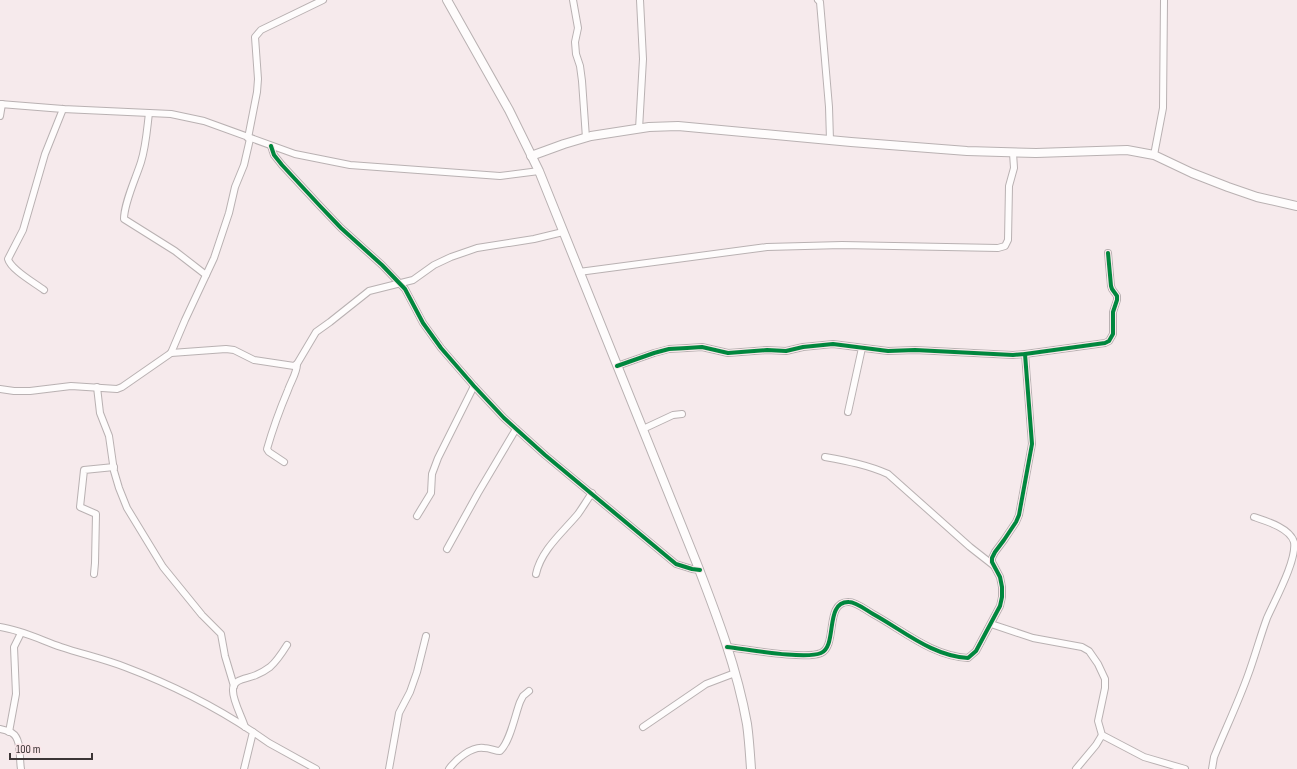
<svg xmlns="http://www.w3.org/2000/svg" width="1297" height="769" font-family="'Sofia Sans Condensed',sans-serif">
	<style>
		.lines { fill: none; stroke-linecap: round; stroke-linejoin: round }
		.minor-casing { stroke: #b9b1b2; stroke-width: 8 }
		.major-casing { stroke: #b9b1b2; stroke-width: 10 }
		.minor { stroke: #fefcfc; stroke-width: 6 }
		.major { stroke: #fefcfc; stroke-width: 8 }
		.cycleway-casing { stroke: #fae6e9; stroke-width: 6 }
		.cycleway { stroke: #00873e; stroke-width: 4 }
	</style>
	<rect width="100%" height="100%" fill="#f6eaec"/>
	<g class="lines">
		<defs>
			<g id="minor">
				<polyline points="573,0 578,28 575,42 576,54 580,66 582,81 586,138"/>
				<polyline points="818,0 820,2 829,107 830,140"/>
				<polyline points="0,104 63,109 171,114 204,121 295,154 350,165 500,176 539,171"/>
				<path d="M149,113C147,129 146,146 141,162C136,178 124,203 124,219L175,251L206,275"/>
				<polyline points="0,116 2,104"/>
				<polyline points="639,129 643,59 640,0"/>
				<polyline points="248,138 257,92 258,79 255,37 261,30 323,0"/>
				<polyline points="271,146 274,155 282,165 320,206 341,228 382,265 405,289 423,323 441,348 474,386 504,418 545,455 676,564 692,569 700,570"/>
				<polyline points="1154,155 1163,108 1164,0"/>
				<polyline points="579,272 767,247 842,245 998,248 1005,246 1008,240 1009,186 1014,168 1013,153"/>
				<path d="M44,290C35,283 11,270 8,259L23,230L45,154L63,109"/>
				<polyline points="171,353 226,349 234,350 254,360 294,366 297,364 316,332 330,322 369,291 413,280 434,265 451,257 477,248 534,239 563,232"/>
				<polyline points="617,366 654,353 669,349 687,348 702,347 728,353 767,350 786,351 803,347 833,344 888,351 915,350 1013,355 1025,354 1105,343 1109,341 1113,334 1113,312 1117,300 1117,296 1112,289 1111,286 1108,253"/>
				<polyline points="97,387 100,413 109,436 114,471 119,488 127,508 163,567 202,615 221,634 225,656 234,686"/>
				<polyline points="0,389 14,391 30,391 71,386 117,389 122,387 171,353 185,320 214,258 229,213 235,187 244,165 250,139"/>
				<polyline points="848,412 862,348"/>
				<polyline points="643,429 673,415 682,414"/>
				<path d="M825,457C847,461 868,465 888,474L970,547L993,565"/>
				<path d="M284,462L269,452L267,449C273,428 280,409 288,390C291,381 297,373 297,364"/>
				<polyline points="417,516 431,493 432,474 438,458 474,386"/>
				<polyline points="447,549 478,493 516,429"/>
				<polyline points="94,574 95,563 96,514 80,507 84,470 114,467"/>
				<path d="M536,574C541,550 563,532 578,514C583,507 587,500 592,493"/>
				<polyline points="991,624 1033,638 1082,647 1089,651 1098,664 1105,679 1105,688 1098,721 1102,735 1144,757 1185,769"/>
				<path d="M0,627C21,630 41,640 61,647C82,654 104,659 125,667C170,684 214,706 253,732L244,769"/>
				<path d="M727,647C746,649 805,660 821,653C838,646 824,601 849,602C856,602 866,610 873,614C904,631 932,656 968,658L976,651L1000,606L1002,597V587L1000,577L992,562V558L995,552L1004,540L1016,522L1019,515L1032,444L1025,354"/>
				<path d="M245,727C242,717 233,701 233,691C232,678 248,679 256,675C261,673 266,670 270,667C277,661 282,653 287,645"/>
				<polyline points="643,727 706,684 735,673"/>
				<path d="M0,729C4,730 9,731 12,733C22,739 19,759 21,769"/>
				<polyline points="9,732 16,694 14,647 21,633"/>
				<polyline points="253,732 269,743 316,769"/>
				<polyline points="389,769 399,713 410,692 417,672 426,636"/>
				<path d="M449,769C456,759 472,746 484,748C490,748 495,751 500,751C510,742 515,715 520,702L523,696L529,691"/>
				<polyline points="1076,769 1096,745 1102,735"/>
				<path d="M1212,769L1214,757C1225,730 1238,703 1248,675C1255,656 1260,637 1267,618C1275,600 1297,560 1294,542C1290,528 1266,521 1254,517"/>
			</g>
			<g id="major">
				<path d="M447,0L509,110L539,171L697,564C717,616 737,668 747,724C749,738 750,754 751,769"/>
				<polyline points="531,156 564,144 591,136 649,127 678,126 851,142 967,151 1036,153 1127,150 1154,155 1192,173 1228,187 1257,197 1297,206"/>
			</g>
		</defs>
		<!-- minor casing -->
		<use href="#minor" class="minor-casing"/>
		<!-- major casing -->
		<use href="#major" class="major-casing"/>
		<!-- minor -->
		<use href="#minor" class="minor"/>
		<!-- major -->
		<use href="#major" class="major"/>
		<defs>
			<g id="cycleway">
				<polyline points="271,146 274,155 282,165 320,206 341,228 382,265 405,289 423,323 441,348 474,386 504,418 545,455 676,564 692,569 700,570"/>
				<polyline points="617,366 654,353 669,349 687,348 702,347 728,353 767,350 786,351 803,347 833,344 888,351 915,350 1013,355 1025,354 1105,343 1109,341 1113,334 1113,312 1117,300 1117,296 1112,289 1111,286 1108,253"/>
				<path d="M727,647C746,649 805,660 821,653C838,646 824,601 849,602C856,602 866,610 873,614C904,631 932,656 968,658L976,651L1000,606L1002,597V587L1000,577L992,562V558L995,552L1004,540L1016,522L1019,515L1032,444L1025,354"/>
			</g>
		</defs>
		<!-- cycleway casing -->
		<use href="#cycleway" class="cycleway-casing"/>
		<!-- cycleway -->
		<use href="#cycleway" class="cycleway"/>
	</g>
	<!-- scale -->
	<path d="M10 753v6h82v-6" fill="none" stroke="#3c3536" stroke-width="2"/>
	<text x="16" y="753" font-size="12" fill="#3c3536" stroke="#fae6e9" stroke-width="3" paint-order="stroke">100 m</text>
</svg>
